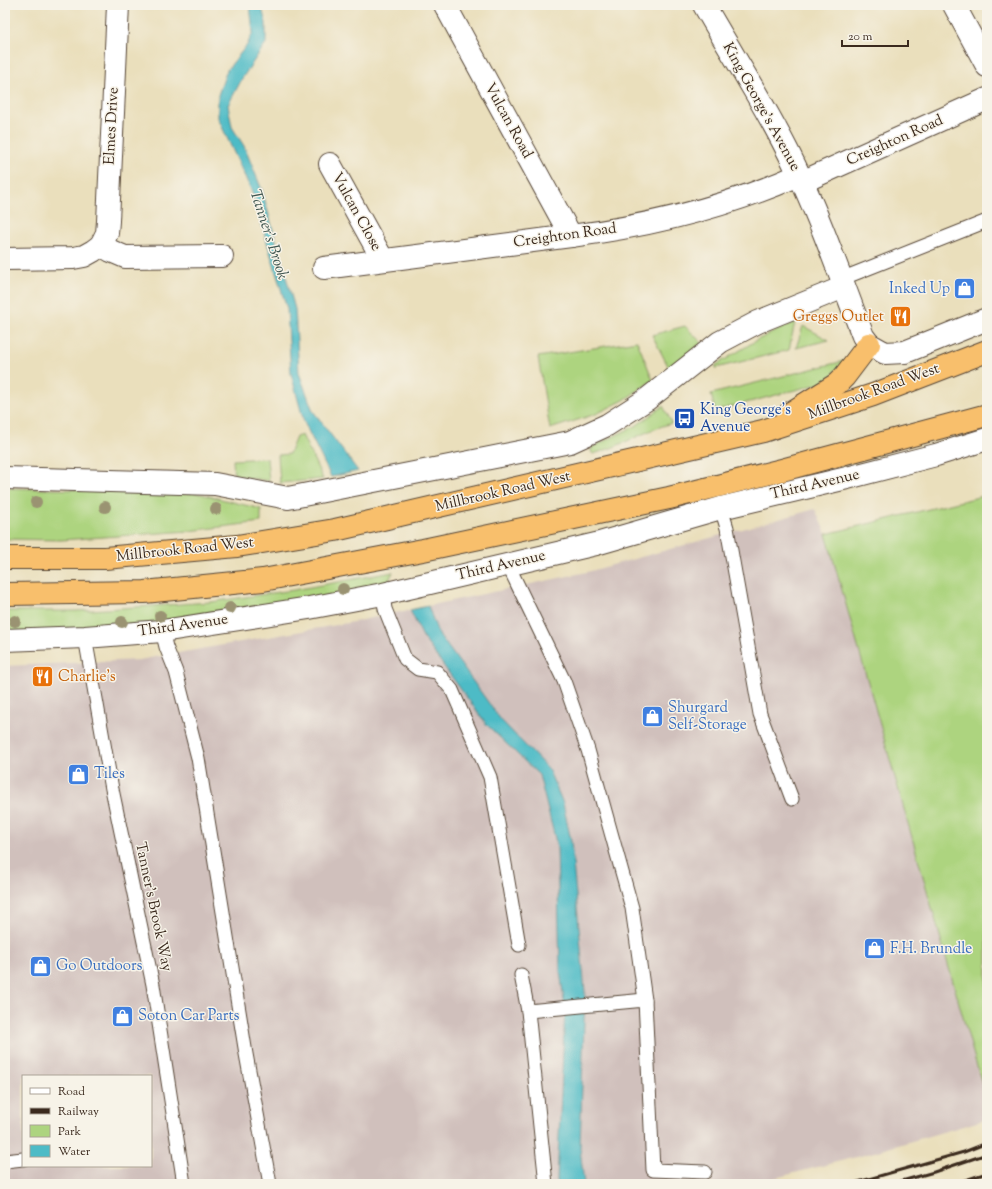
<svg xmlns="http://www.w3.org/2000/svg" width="992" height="1189" font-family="'Sorts Mill Goudy',serif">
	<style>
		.industrial { fill: #d0c0bc; fill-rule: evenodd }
		.green { fill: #add47f; stroke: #747f4e }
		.water { fill: #4dbbc6; stroke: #447272 }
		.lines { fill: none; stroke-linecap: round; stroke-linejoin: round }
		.lane-casing { stroke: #554536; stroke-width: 15 }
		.street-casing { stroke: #554536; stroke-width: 24 }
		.highway-casing { stroke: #554536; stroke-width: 24 }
		.lane { stroke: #fff; stroke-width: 13 }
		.street { stroke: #fff; stroke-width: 22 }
		.highway { stroke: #f8bf6c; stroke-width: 22 }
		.rail { stroke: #3b2a1e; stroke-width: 3 }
		.tree { fill: #9a9372 }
		.labels { text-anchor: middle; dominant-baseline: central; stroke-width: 3; stroke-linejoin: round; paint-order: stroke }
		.street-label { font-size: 15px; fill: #3b2a1e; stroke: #f7f3e8 }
		.shop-label { font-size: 15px; fill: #366cbe; stroke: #f7f3e8; text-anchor: start }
		.food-label { font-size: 15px; fill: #c56008; stroke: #f7f3e8; text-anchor: end }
		.transit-label { font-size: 15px; fill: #164399; stroke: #f7f3e8; text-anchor: start }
		.water-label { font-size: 16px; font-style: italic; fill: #405650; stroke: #f7f3e8 }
	</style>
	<rect width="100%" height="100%" fill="#f7f3e8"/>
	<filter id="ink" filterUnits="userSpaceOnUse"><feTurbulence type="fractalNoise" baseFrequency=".025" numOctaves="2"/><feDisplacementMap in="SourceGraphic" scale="8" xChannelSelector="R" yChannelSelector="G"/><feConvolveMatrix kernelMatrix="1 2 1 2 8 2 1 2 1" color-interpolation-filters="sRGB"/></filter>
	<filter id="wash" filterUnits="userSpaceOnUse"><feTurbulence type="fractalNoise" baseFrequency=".012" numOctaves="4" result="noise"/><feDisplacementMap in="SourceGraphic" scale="16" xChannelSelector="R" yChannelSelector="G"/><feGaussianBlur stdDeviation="0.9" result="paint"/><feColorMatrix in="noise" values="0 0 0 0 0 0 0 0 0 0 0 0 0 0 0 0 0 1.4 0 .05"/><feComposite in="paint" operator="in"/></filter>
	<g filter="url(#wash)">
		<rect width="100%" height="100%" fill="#eadfbc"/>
		<!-- industrial -->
		<path class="industrial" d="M815,509L826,534L987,1102V1119L864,1155L752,1184H5V666L139,660L348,623L587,572ZM23,1076H151V1166H23Z"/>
		<!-- green -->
		<g class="green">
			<polygon points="795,322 789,350 716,368 716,365 757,340"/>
			<polygon points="685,326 702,343 669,368 652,335"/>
			<polygon points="803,326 829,340 796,348"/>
			<polygon points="637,341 653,380 624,400 596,414 550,429 538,357"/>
			<polygon points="844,361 826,382 715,411 711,394"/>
			<path d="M663,406L672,423C644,431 620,447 593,454L591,452L592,447L637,425Z"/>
			<polygon points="302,435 323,479 280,483 278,455 289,454 296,437"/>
			<polygon points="267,458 269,481 234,475 233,460"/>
			<polygon points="5,488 197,493 261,509 261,522 189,531 61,540 5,539"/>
			<polygon points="987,495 987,1102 826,534"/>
			<polygon points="393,572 384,590 245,615 5,636 5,611 76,611 211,602 294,590"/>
		</g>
		<!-- water -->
		<g class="water">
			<polygon points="253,5 261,5 266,23 266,43 243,77 228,105 232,127 244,146 262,190 283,266 295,309 299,373 313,411 358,471 331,477 304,422 291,374 287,309 252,192 218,118 218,95 227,70 247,45 253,32 250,6"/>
			<polygon points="428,606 438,633 501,720 548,769 563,803 571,841 585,992 580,1148 584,1184 558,1184 557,1180 565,1008 560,971 557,846 539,775 487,725 424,639 410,610"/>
		</g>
	</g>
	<g filter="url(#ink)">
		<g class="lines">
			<defs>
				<g id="lane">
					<polyline points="841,279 987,221"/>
					<polyline points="721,508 727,528 760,714 792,799"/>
					<polyline points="508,565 564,681 588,750 632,908 645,1000 653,1170 705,1172"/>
					<polyline points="383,594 385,609 405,659 418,669 437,672 452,690 490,777 519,945"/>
					<polyline points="162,631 166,647 176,672 198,758 246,1054 270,1184"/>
					<polyline points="85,637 112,789 153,985 184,1184"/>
					<polyline points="521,975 528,1011 546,1184"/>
					<polyline points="528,1011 645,1000"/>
					<polyline points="5,1161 23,1159"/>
				</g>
				<g id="street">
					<polyline points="445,5 571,236"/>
					<path d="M704,5C734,58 768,109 794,164C821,220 841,279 863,336L869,344L885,353L905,352L987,319"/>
					<polyline points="954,5 987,66"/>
					<polyline points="330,164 383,260"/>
					<polyline points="802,182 987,99"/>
					<polyline points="101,245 107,233 108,221 118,5"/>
					<polyline points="5,259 73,258 84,256 93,251 101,245 111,251 125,257 222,256"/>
					<path d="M324,268L571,236C649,226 727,207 799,175"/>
					<polyline points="5,478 215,484 288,498 570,442 607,425 646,400 720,342 758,322 844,287"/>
					<polyline points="5,640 85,637 162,631 309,608 383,594 596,544 721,508 847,478 936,455 987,439"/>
				</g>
				<g id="highway">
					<polyline points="789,414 837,384 844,377 869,344"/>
					<polyline points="5,558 105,558 237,546 335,530 763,431 873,395 987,351"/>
					<polyline points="5,594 144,592 263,580 423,550 669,498 782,470 987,415"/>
				</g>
			</defs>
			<!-- lane casing -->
			<use href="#lane" class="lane-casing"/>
			<!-- street casing -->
			<use href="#street" class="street-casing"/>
			<!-- highway casing -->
			<use href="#highway" class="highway-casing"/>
			<!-- lane -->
			<use href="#lane" class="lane"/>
			<!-- street -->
			<use href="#street" class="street"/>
			<!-- highway -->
			<use href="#highway" class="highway"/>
			<!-- rail -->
			<g class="rail">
				<polyline points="851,1184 964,1152 987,1143"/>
				<polyline points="891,1184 934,1172 987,1154"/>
				<polyline points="953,1184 987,1173"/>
			</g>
		</g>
		<!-- trees -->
		<g class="tree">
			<circle cx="36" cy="502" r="6"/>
			<circle cx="105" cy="507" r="6"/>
			<circle cx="216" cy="509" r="6"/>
			<circle cx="343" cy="589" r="6"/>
			<circle cx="230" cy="608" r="6"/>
			<circle cx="160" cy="616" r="6"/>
			<circle cx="15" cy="621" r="6"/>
			<circle cx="122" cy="622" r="6"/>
		</g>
	</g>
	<!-- icons -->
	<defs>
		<symbol id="shop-square" viewBox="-11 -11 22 22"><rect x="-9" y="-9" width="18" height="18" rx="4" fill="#3f7fe0" stroke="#f7f3e8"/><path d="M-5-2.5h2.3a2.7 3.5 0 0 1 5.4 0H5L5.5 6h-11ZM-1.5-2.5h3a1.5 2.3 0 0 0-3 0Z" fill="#fff"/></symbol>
		<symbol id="restaurant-square" viewBox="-11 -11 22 22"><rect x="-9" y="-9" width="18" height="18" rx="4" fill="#e8710a" stroke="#f7f3e8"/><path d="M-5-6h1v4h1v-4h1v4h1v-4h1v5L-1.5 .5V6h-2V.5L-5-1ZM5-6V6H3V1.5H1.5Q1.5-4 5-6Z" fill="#fff"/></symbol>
		<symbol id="bus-square" viewBox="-11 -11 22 22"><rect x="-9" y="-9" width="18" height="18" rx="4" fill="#1a4fb4" stroke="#f7f3e8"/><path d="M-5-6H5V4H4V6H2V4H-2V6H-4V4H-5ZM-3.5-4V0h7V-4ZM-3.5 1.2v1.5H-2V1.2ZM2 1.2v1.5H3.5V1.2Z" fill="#fff"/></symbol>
	</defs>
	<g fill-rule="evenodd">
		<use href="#shop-square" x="952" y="276" width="25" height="25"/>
		<use href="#restaurant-square" x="888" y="304" width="25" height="25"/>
		<use href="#bus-square" x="672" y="406" width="25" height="25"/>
		<use href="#restaurant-square" x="30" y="664" width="25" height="25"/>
		<use href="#shop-square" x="640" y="704" width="25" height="25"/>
		<use href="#shop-square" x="66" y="762" width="25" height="25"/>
		<use href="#shop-square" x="862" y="936" width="25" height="25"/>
		<use href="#shop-square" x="28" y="954" width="25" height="25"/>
		<use href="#shop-square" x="110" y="1004" width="25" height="25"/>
	</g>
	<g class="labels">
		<!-- street labels -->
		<g class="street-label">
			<text transform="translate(761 107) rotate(61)">King George's Avenue</text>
			<text transform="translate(508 121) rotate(61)">Vulcan Road</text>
			<text transform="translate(112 126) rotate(-87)">Elmes Drive</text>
			<text transform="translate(895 141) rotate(-24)">Creighton Road</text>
			<text transform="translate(356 212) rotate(61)">Vulcan Close</text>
			<text transform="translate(565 236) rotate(-8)">Creighton Road</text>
			<text transform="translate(874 392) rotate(-20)">Millbrook Road West</text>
			<text transform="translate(815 485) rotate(-13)">Third Avenue</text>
			<text transform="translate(503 492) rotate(-13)">Millbrook Road West</text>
			<text transform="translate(185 550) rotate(-6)">Millbrook Road West</text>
			<text transform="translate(501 566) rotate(-13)">Third Avenue</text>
			<text transform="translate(183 626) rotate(-8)">Third Avenue</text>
			<text transform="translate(153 907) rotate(78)">Tanner's Brook Way</text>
		</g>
		<!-- shop labels -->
		<g class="shop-label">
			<text x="950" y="289" text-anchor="end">Inked Up</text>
			<text x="668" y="708">Shurgard<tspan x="668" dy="17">Self-Storage</tspan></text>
			<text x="94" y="774">Tiles</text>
			<text x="890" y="949">F.H. Brundle</text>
			<text x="56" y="966">Go Outdoors</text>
			<text x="138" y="1016">Soton Car Parts</text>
		</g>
		<!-- food labels -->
		<g class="food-label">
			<text x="884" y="317">Greggs Outlet</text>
			<text x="58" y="677" text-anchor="start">Charlie's</text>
		</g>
		<!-- transit labels -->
		<g class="transit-label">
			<text x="700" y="410">King George's<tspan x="700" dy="17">Avenue</tspan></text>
		</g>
		<!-- water labels -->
		<g class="water-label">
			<text transform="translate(268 235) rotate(72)">Tanner's Brook</text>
		</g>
	</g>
	<!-- margin -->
	<rect width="992" height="1189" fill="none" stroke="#f7f3e8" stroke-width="20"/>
	<!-- legend -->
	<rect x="22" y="1075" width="130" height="92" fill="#f7f3e8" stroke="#aca397"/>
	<rect x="30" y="1088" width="20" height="6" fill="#ffffff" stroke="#aca397"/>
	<text x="58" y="1095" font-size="12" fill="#3b2a1e">Road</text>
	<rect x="30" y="1108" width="20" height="6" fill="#3b2a1e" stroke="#aca397"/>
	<text x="58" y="1115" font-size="12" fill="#3b2a1e">Railway</text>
	<rect x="30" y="1125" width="20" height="12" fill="#add47f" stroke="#aca397"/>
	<text x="58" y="1135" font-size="12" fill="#3b2a1e">Park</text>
	<rect x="30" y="1145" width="20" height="12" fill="#4dbbc6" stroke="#aca397"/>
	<text x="58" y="1155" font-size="12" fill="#3b2a1e">Water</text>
	<!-- scale -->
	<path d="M842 40v6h66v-6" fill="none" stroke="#3b2a1e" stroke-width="2"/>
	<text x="848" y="40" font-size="12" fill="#3b2a1e" stroke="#f7f3e8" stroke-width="3" paint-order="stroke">20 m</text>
</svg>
